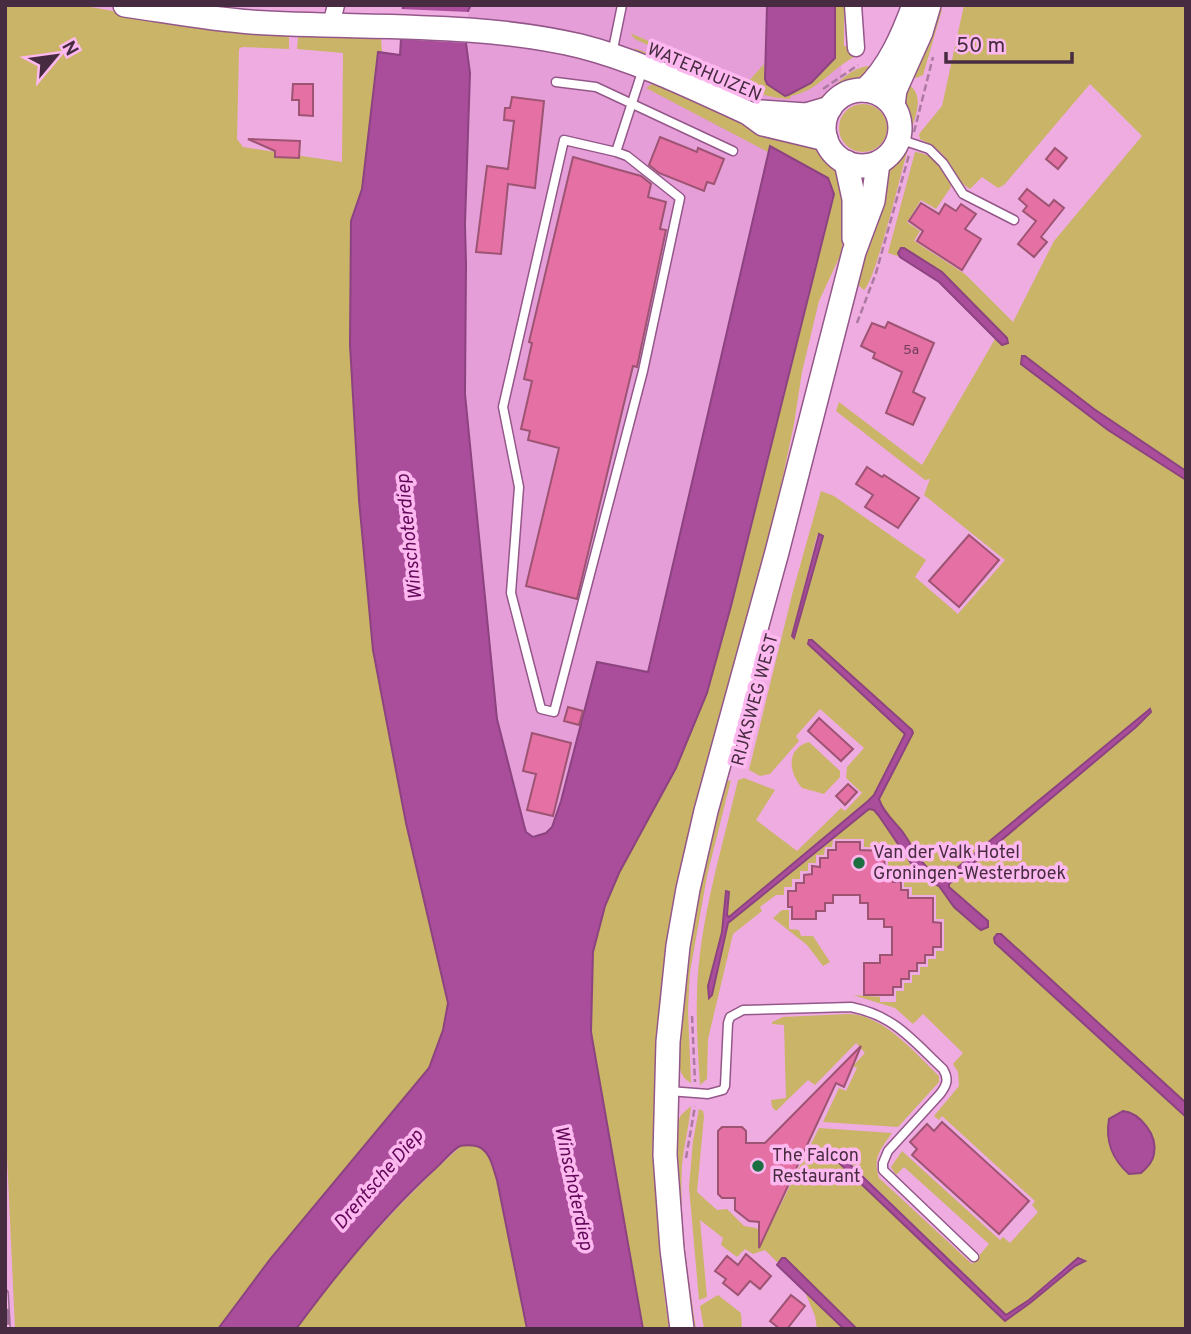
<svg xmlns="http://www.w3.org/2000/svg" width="1191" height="1334" font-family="Overpass,sans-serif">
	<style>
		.built { fill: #e69ed8 }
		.green { fill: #cab467; fill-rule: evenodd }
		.water { fill: #aa4d9b; stroke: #8c4380; stroke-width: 2 }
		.pier { fill: #eface1 }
		.building { fill: #e570a4; stroke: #9d5473; stroke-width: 2 }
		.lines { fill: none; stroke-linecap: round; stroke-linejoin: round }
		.lane-casing { stroke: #945789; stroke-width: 11 }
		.street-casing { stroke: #945789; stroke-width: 19 }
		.secondary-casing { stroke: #945789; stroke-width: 26 }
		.path { stroke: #ac79a1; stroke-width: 2.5; stroke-dasharray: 7 3.5; stroke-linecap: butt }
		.lane { stroke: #fff; stroke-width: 8 }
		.street { stroke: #fff; stroke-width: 16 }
		.secondary { stroke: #fff; stroke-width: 23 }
		.rail-casing { stroke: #9b6c91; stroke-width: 8 }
		.rail { stroke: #fcb8ef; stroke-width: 5; stroke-dasharray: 16; stroke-linecap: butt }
		.poi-dot { fill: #1c6f40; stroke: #fcb8ef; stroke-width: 2.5 }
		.labels { text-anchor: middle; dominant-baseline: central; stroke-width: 7; stroke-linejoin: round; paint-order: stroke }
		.number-label { font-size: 14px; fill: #6e3d5a }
		.street-label { font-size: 18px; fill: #472c41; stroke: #fcb8ef }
		.poi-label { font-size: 18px; fill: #472c41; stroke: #fcb8ef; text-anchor: start }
		.water-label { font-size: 19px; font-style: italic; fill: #630759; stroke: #fcb8ef }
	</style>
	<rect width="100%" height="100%" fill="#eface1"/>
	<!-- built -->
	<polygon class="built" points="444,5 843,5 841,85 824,100 815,121 820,150 838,168 743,593 541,921 466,745"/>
	<!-- green -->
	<g class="green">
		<polygon points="5,5 79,5 181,23 285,31 289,36 289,49 242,47 239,49 237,139 243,147 342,162 343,53 297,49 298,38 304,32 381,37 382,52 378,52 362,189 354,209 350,345 359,500 373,650 406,823 448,1003 443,1030 429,1068 271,1258 218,1329 15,1329 5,1112"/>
		<path d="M835,5H844V46L853,48L854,57C830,70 819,90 791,96L790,99C754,100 671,56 635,39L630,33L747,83L764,64C765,85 770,83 785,96L788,95L811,83L835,58Z"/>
		<path d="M964,5H1186V471L1094,409L1025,356L1022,364L1108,430L1186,480V1103L1001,934L994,938L995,943L1186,1117V1329H857L785,1258L777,1262L765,1250L753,1254L745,1249L737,1257L721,1245L723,1238L700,1220L707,1297L699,1300L689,1187L693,1141L699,1109L703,1111L704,1116L697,1192L717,1210L727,1209L744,1226L756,1228L766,1234L819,1128L892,1133C881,1149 872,1157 879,1178L972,1264L989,1244L904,1167L896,1175L891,1167L902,1151L1000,1240L1003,1237L1010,1243L1038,1212L1032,1205L1035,1201L942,1116L939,1120L934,1116L959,1086L958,1072L953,1064L963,1053L923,1014L913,1024L895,1008L853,995L880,997V1002H896V991H904V983H912V975H920V967H928V959H936V951H944V919H936V895H912V887H904V879H896V871H888V847H864V839H833L832,847H825L824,855H816V863H808V871H800V879H792V887H784V895H776L760,907L762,911L733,934L708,1039L707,1079L700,1085C698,1054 696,1023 697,993C699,921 722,849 738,780L744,778L775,790L756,820L797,851L841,808L845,811L862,793L846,778L847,767L864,748L820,709L796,736L799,741L770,774L760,776L749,770L793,591L821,491L834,496L926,560L915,577L958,614L1005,560L924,495L930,479L925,480L836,411L839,402L922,465L995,339L1003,346L1007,338L942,272L901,248L898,253L900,257L888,253L915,152C933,154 948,168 951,187L936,209L921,200L907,222L920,231L914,241L965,274L1013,322L1054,241L1142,136L1090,84L1004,185L998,188L982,177L970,189C958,182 956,172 948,161C941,151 931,144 920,139L919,134L942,106ZM817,535L823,536L794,638L792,636ZM810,640H812L912,730L913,733L879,799C883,812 894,821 902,831C914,848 922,868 941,879L946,877L1149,709L1151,712L1136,727L949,884V887L975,908L981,930C964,919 953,904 941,888C935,881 924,878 917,872L879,816L874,810L869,809L728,923L717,965L708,986L722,932L726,891L729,892L726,915L729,917L868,801L874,795L905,734L808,644ZM838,1151L1006,1315C1035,1305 1053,1270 1081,1257L1079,1264L1005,1321L940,1258Z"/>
		<polygon points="940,8 942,10 923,75 916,78 907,75 930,34"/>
		<path d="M634,48C653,55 671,62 689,70C724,86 770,116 810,102C834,94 846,64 874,66L861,79L841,85L814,105L764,107L741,99L640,54Z"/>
		<path d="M905,82C926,94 916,112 911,132H909L903,105Z"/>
		<path d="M654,83L815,146L842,173L845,228L841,254L819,301L802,372L794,424L770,538L700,798L656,1159C655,1216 661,1272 669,1329H643L635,1287L591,1032L593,952L605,906L619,873L676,768L707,693L731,606L834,194L828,178L771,147L768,152L646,88Z"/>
		<circle cx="863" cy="128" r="24"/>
		<path d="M903,150L907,152C901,173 875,282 864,290L858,285L875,218L884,174Z"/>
		<path d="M809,742L840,771V777L824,794L802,788C789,773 785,749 809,742Z"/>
		<path d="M731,780L707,876L690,972L688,1010L691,1083C678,1076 679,1063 678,1050L694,904L725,782Z"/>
		<polygon points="782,910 789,910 789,929 799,930 801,936 813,936 830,962 823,966 807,945 773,918"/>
		<path d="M848,1014C883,1014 915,1053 939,1076V1082L898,1127L823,1122L839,1088L846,1091L857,1068L853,1066L865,1053L856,1043L815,1085L808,1080L776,1111L772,1107L771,1100L786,1098L784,1025L772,1024V1022L783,1017Z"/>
		<path d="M691,1106C689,1126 684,1145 682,1166C679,1221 688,1275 696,1329H691L675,1189L676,1126L681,1115Z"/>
		<path d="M475,1145C490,1151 492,1166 497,1180L527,1329H296C345,1262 400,1201 461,1146Z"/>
		<polygon points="805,1292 844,1329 817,1329 815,1316"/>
		<polygon points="718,1295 741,1313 742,1329 704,1329 700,1306"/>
	</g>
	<!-- water -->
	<g class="water">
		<path d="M403,5H471L468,11L466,43L470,73L465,224L466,264L465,394L497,719L524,825L526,832L533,837L546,833L552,827L561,801L597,662L648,672L770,146L828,178L834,194L731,606L707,693L676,768L619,873L605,906L593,952L591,1032L643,1329H527L497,1180C493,1168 490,1149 476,1146C472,1145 463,1145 460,1146C452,1150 443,1162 436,1168C384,1215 338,1272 296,1329H218L271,1258L429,1068L443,1030L448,1003L406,823L373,650L359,500L350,345L351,221L362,189L378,52L400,55Z"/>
		<polygon points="767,5 835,5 835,58 811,83 788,95 785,96 767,84 765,79"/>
		<polygon points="901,248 904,248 942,272 1007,338 1008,343 1002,345 939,282 900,257 898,253"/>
		<polygon points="1022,356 1025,356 1094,409 1186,471 1186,480 1108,430 1021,364"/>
		<polygon points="819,534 823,536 794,638 792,636"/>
		<path d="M809,640H812L912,730L913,733L879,799C883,812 894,821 902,831C914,848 922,868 941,879L946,877L1150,709L1151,712L1136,727L949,884V887L988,921V927L981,930L978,928L954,907L939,886L924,879L917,872L879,816L874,810L869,809L728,923L712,995L709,998L708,986L722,932L726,891L729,892L727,915L729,917L868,801L874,795L905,734L808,644Z"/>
		<polygon points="997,934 1001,934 1186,1103 1186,1117 995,943 994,938"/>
		<path d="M1123,1111C1140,1113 1158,1135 1154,1154C1153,1162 1147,1168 1141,1173L1129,1174C1112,1159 1105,1142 1109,1119Z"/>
		<polygon points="836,1151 1006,1315 1029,1300 1078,1258 1085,1261 1075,1266 1030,1303 1005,1321 833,1157 831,1154"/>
		<polygon points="782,1258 785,1258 857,1329 844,1329 777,1265"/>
	</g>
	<!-- pier -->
	<polygon class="pier" points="400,9 469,12 467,43 398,39"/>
	<!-- building -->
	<g class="building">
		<polygon points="293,84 313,84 313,116 299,115 299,100 292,100"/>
		<polygon points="512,97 544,101 535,188 508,184 501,254 476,252 487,166 508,169 514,121 504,120 505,108 510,108"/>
		<polygon points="660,137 697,152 698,148 724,159 714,184 707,182 704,191 659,173 649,165"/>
		<polygon points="248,139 300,141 299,158 275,157 275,151"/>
		<polygon points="1055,148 1067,158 1058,169 1046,159"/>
		<polygon points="573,157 641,176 651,184 648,197 666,202 660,229 666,230 637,367 633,366 577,599 526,586 559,448 528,440 530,431 521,429 532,381 524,379 532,343 529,342"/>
		<polygon points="1027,189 1049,206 1054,200 1064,208 1041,237 1047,242 1034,257 1018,244 1036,221 1023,211 1027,206 1019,199"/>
		<polygon points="921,203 939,214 945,204 956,211 961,204 976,214 965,229 981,239 962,270 917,241 923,231 909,221"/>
		<polygon points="888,322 934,343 913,392 925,398 913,425 886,413 902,372 873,358 875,353 861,346 872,323 885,328"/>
		<polygon points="867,467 882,477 884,475 919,498 898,528 865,507 873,495 856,484"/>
		<polygon points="969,535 999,560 959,607 929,581"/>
		<polygon points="568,707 583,711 579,725 564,721"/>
		<polygon points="819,718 853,749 841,761 808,731"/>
		<polygon points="532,733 571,743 553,816 527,810 536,774 523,771"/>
		<polygon points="848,784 857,792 845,805 836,796"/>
		<polygon points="836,842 860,842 860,850 884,851 885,874 893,874 893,882 901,882 901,890 908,890 908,898 933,898 933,922 941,923 941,947 933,947 933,955 925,955 925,963 917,963 917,971 909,971 909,979 901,979 901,987 893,987 893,995 864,995 864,963 880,963 880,955 892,955 892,927 884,927 884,919 868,919 868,903 860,903 860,895 833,895 833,903 825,903 825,911 816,911 816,919 792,919 792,907 788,907 788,891 796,891 796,883 804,883 804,875 812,874 812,866 820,867 820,858 828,858 828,850 836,850"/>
		<polygon points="861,1046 844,1087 836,1083 759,1248 759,1222 749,1221 735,1210 735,1198 722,1198 718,1194 718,1131 722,1127 742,1127 746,1131 746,1143 765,1143"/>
		<polygon points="942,1122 1029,1201 999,1234 912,1155 917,1149 910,1142 927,1124 934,1131"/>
		<polygon points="746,1254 771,1276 760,1289 750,1281 738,1295 723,1283 726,1279 715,1271 727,1256 738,1265"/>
		<polygon points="791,1295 805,1306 787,1329 780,1329 770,1321"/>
	</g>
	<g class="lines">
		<defs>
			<g id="lane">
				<polyline points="612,54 622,5"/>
				<polyline points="556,82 596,87 733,151"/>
				<polyline points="899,139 929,149 943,163 963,194 1014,220"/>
				<polyline points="616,152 627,156 680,198 643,371 554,712 541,709 511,593 519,487 503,407 564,140 616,152 643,69"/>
				<path d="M669,1091L708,1094L723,1090L725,1086L728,1023L730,1017L743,1010L851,1007C895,1016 912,1040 943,1069C949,1079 947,1085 940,1094L888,1151L883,1163V1170L974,1257"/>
			</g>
			<g id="street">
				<polyline points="853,5 856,48"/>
				<polyline points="331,25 336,5"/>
			</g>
			<g id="secondary">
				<path d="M125,5C167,11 209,19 251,22C359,29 474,21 580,46C639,61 693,88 748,113L763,124L826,139"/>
				<circle cx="862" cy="128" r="38"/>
				<path d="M865,90C889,68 903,35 914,5"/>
				<polyline points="893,105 895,90 921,32 929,5"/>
				<polyline points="761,112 806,115 830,108"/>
				<polyline points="846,162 854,199 854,238"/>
				<polyline points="682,1329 672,1249 665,1155 668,1042 678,946 688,889 706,811 777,552 854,252 873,201 878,163"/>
			</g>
		</defs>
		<!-- lane casing -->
		<use href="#lane" class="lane-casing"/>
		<!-- street casing -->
		<use href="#street" class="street-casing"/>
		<!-- secondary casing -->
		<use href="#secondary" class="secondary-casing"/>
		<!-- path -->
		<g class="path">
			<polyline points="823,89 858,65"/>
			<polyline points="914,132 933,57"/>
			<polyline points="857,323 876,273 909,155"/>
			<polyline points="692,1016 695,1082"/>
			<polyline points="686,1158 695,1106"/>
		</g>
		<!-- lane -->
		<use href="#lane" class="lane"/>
		<!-- street -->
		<use href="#street" class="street"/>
		<!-- secondary -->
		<use href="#secondary" class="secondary"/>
		<defs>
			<polyline id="rail" points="5,1293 7,1329"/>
		</defs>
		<!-- rail casing -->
		<use href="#rail" class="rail-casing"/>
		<!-- rail -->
		<use href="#rail" class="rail"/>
	</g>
	<!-- markers -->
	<g class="poi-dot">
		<circle cx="859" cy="863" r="7"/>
		<circle cx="758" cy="1166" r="7"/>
	</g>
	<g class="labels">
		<!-- number labels -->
		<g class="number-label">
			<text x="911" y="350">5a</text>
		</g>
		<!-- street labels -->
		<g class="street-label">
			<text transform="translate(704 73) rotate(23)">WATERHUIZEN</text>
			<text transform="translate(756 700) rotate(-75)">RIJKSWEG WEST</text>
		</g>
		<!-- poi labels -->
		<g class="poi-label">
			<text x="873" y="853">Van der Valk Hotel<tspan x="873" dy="21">Groningen-Westerbroek</tspan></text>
			<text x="772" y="1156">The Falcon<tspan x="772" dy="21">Restaurant</tspan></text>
		</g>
		<!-- water labels -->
		<g class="water-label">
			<text transform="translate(410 537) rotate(-96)">Winschoterdiep</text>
			<text transform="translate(379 1180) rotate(-49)">Drentsche Diep</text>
			<text transform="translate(573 1188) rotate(78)">Winschoterdiep</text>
		</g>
	</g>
	<!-- border -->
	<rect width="1191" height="1334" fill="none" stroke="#472c41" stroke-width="14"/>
	<!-- north arrow -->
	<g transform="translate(56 56) rotate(61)" stroke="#fcb8ef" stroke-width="5" paint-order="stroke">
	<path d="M0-5L12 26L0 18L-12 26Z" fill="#472c41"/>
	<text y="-10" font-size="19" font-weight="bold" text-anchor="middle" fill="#472c41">N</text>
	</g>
	<!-- scale -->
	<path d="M946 52v10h126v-10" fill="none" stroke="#472c41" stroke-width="3.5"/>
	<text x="956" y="52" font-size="21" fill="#472c41" stroke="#fcb8ef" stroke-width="5" paint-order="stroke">50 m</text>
</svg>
